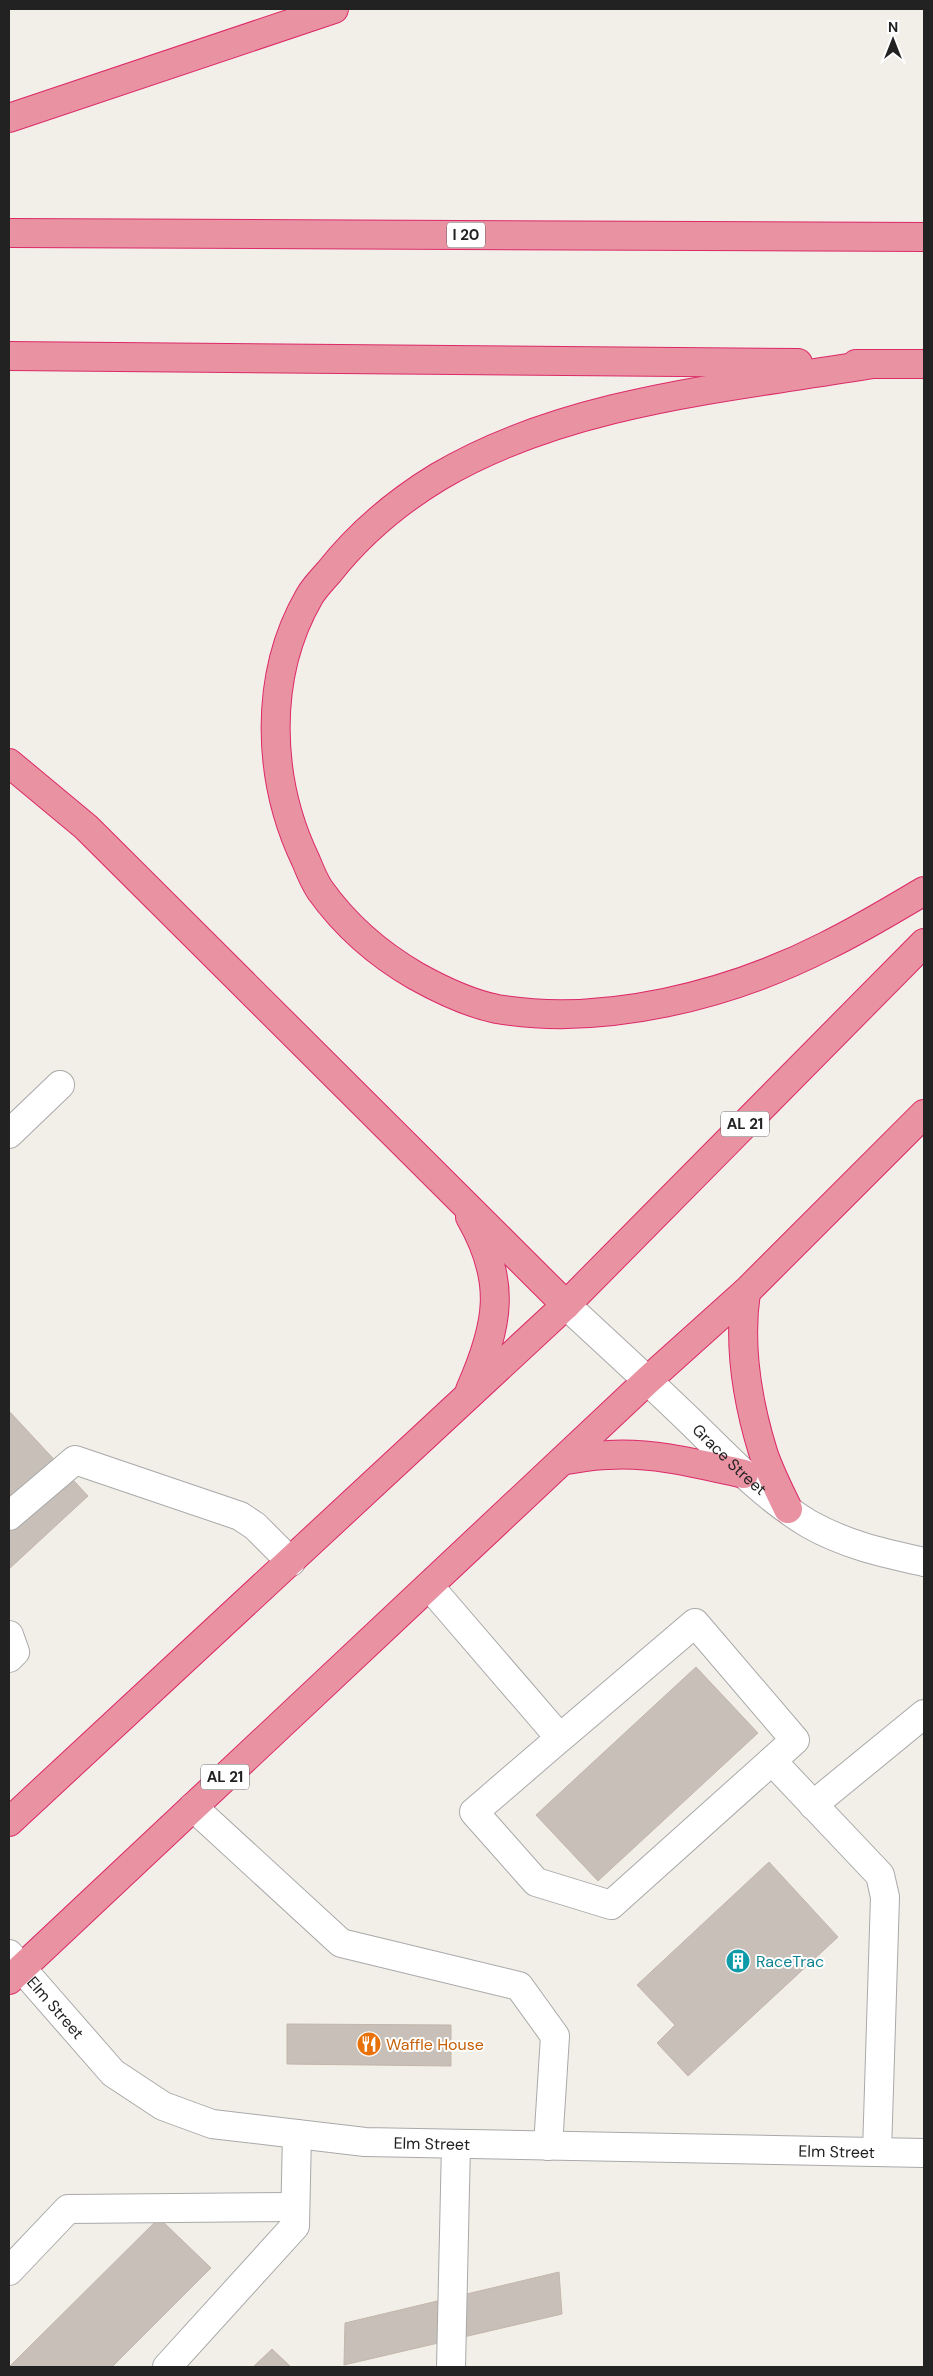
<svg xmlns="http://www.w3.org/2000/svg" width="933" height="2376" font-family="'DM Sans',sans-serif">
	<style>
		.building { fill: #c7bfb8; stroke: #c4b6ab }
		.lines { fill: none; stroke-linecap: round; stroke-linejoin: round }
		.minor-casing { stroke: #a9a9a9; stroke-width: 30 }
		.highway-casing { stroke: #dc2a67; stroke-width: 30 }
		.minor { stroke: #fff; stroke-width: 28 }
		.highway { stroke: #e892a2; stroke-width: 28 }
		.labels { text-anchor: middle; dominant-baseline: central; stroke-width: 4; stroke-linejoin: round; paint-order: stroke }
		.shield { fill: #fff; stroke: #646464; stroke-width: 1 }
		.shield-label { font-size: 15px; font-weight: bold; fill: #222 }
		.street-label { font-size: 16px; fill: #222; stroke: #fff }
		.culture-label { font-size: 16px; fill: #0d838f; stroke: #fff; text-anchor: start }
		.food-label { font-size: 16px; fill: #c56008; stroke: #fff; text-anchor: start }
	</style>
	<rect width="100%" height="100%" fill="#f2efe9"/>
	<!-- building -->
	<g class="building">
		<polygon points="9,1411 88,1496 9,1569"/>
		<polygon points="696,1667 758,1733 598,1881 536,1815"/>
		<polygon points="769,1862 838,1937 688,2076 657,2043 675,2025 637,1985"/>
		<polygon points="287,2024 451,2025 451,2066 287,2064"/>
		<polygon points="159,2218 211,2268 112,2367 9,2367"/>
		<polygon points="559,2272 562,2314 344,2365 345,2323"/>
		<polygon points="272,2349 291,2367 253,2367"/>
	</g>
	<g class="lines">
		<defs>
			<g id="minor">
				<polyline points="9,1134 60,1085"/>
				<path id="s1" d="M566,1305C608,1344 650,1382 691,1422C728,1458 764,1497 809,1524C846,1545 884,1553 924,1562"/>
				<polyline points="9,1516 75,1460 240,1516 255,1526 291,1562"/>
				<polyline points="430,1587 560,1738 695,1623 795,1740 611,1905 536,1882 474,1812 560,1738"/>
				<polyline points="9,1635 15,1652 9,1658"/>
				<polyline points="772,1761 880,1875 885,1897 877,2152"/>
				<polyline points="813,1805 924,1714"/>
				<polyline points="193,1807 341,1943 519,1986 555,2036 548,2146"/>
				<path id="s2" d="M9,1954L113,2073L163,2106L212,2124L365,2142L924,2153"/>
				<polyline points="9,2271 68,2209 295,2207"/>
				<polyline points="167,2367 295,2226 297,2134"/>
				<polyline points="451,2367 456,2144"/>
			</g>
			<g id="highway">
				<polyline points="9,118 334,9"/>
				<polyline points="9,233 924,237"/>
				<polyline points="9,356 798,363"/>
				<polyline points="856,364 924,364"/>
				<path d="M873,364C728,388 566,401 438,477C397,502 359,534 329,572C322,580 314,588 309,597C263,677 267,780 306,861C310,871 314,881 320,890C345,925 378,954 416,976C441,990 468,1003 497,1009C604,1027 730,995 826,946C859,930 892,910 924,891"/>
				<polyline points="9,763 86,827 566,1305"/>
				<path d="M746,1292C738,1346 747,1400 763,1452C769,1471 779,1490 788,1509"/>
				<path d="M470,1390C499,1325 507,1281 470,1217"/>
				<path d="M566,1460C580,1458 594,1455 608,1455C654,1452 699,1464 744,1474"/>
				<polyline points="9,1822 566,1305 924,943"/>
				<polyline points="9,1980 648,1380 746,1292 924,1114"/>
			</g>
		</defs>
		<!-- minor casing -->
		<use href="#minor" class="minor-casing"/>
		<!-- highway casing -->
		<use href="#highway" class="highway-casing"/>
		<!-- minor -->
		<use href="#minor" class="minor"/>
		<!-- highway -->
		<use href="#highway" class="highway"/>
	</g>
	<!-- icons -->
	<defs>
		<symbol id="building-disc" viewBox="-11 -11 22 22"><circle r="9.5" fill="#0f9aa8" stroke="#fff"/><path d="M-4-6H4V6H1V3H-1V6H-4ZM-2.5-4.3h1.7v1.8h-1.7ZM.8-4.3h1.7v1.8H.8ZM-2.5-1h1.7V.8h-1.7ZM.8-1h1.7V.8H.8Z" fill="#fff"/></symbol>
		<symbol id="restaurant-disc" viewBox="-11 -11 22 22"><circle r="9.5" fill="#e8710a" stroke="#fff"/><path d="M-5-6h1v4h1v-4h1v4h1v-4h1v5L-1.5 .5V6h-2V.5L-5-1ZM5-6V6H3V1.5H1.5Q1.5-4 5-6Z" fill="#fff"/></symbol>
	</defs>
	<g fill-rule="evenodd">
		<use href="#building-disc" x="724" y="1947" width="28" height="28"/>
		<use href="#restaurant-disc" x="355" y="2030" width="28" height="28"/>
	</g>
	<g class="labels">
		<!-- shield labels -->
		<g class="shield">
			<rect x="447" y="222.5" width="38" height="25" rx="4"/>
			<rect x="721" y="1111.5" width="48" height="25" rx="4"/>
			<rect x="201" y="1764.5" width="48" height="25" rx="4"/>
		</g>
		<g class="shield-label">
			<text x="466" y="235">I 20</text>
			<text x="745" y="1124">AL 21</text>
			<text x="225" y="1777">AL 21</text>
		</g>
		<!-- street labels -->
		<g class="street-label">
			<text stroke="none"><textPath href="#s1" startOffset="225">Grace Street</textPath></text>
			<text stroke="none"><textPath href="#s2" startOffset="71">Elm Street</textPath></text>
			<text stroke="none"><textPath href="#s2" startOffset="491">Elm Street</textPath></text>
			<text stroke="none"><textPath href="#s2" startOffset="896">Elm Street</textPath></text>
		</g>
		<!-- culture labels -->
		<g class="culture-label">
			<text x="756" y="1961">RaceTrac</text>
		</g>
		<!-- food labels -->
		<g class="food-label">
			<text x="386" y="2044">Waffle House</text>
		</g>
	</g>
	<!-- border -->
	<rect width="933" height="2376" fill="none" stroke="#222222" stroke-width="20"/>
	<!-- north arrow -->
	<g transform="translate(893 40)" stroke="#ffffff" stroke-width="4" paint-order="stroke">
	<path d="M0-4L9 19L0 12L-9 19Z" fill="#222222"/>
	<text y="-8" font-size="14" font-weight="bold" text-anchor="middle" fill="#222222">N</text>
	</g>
</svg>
